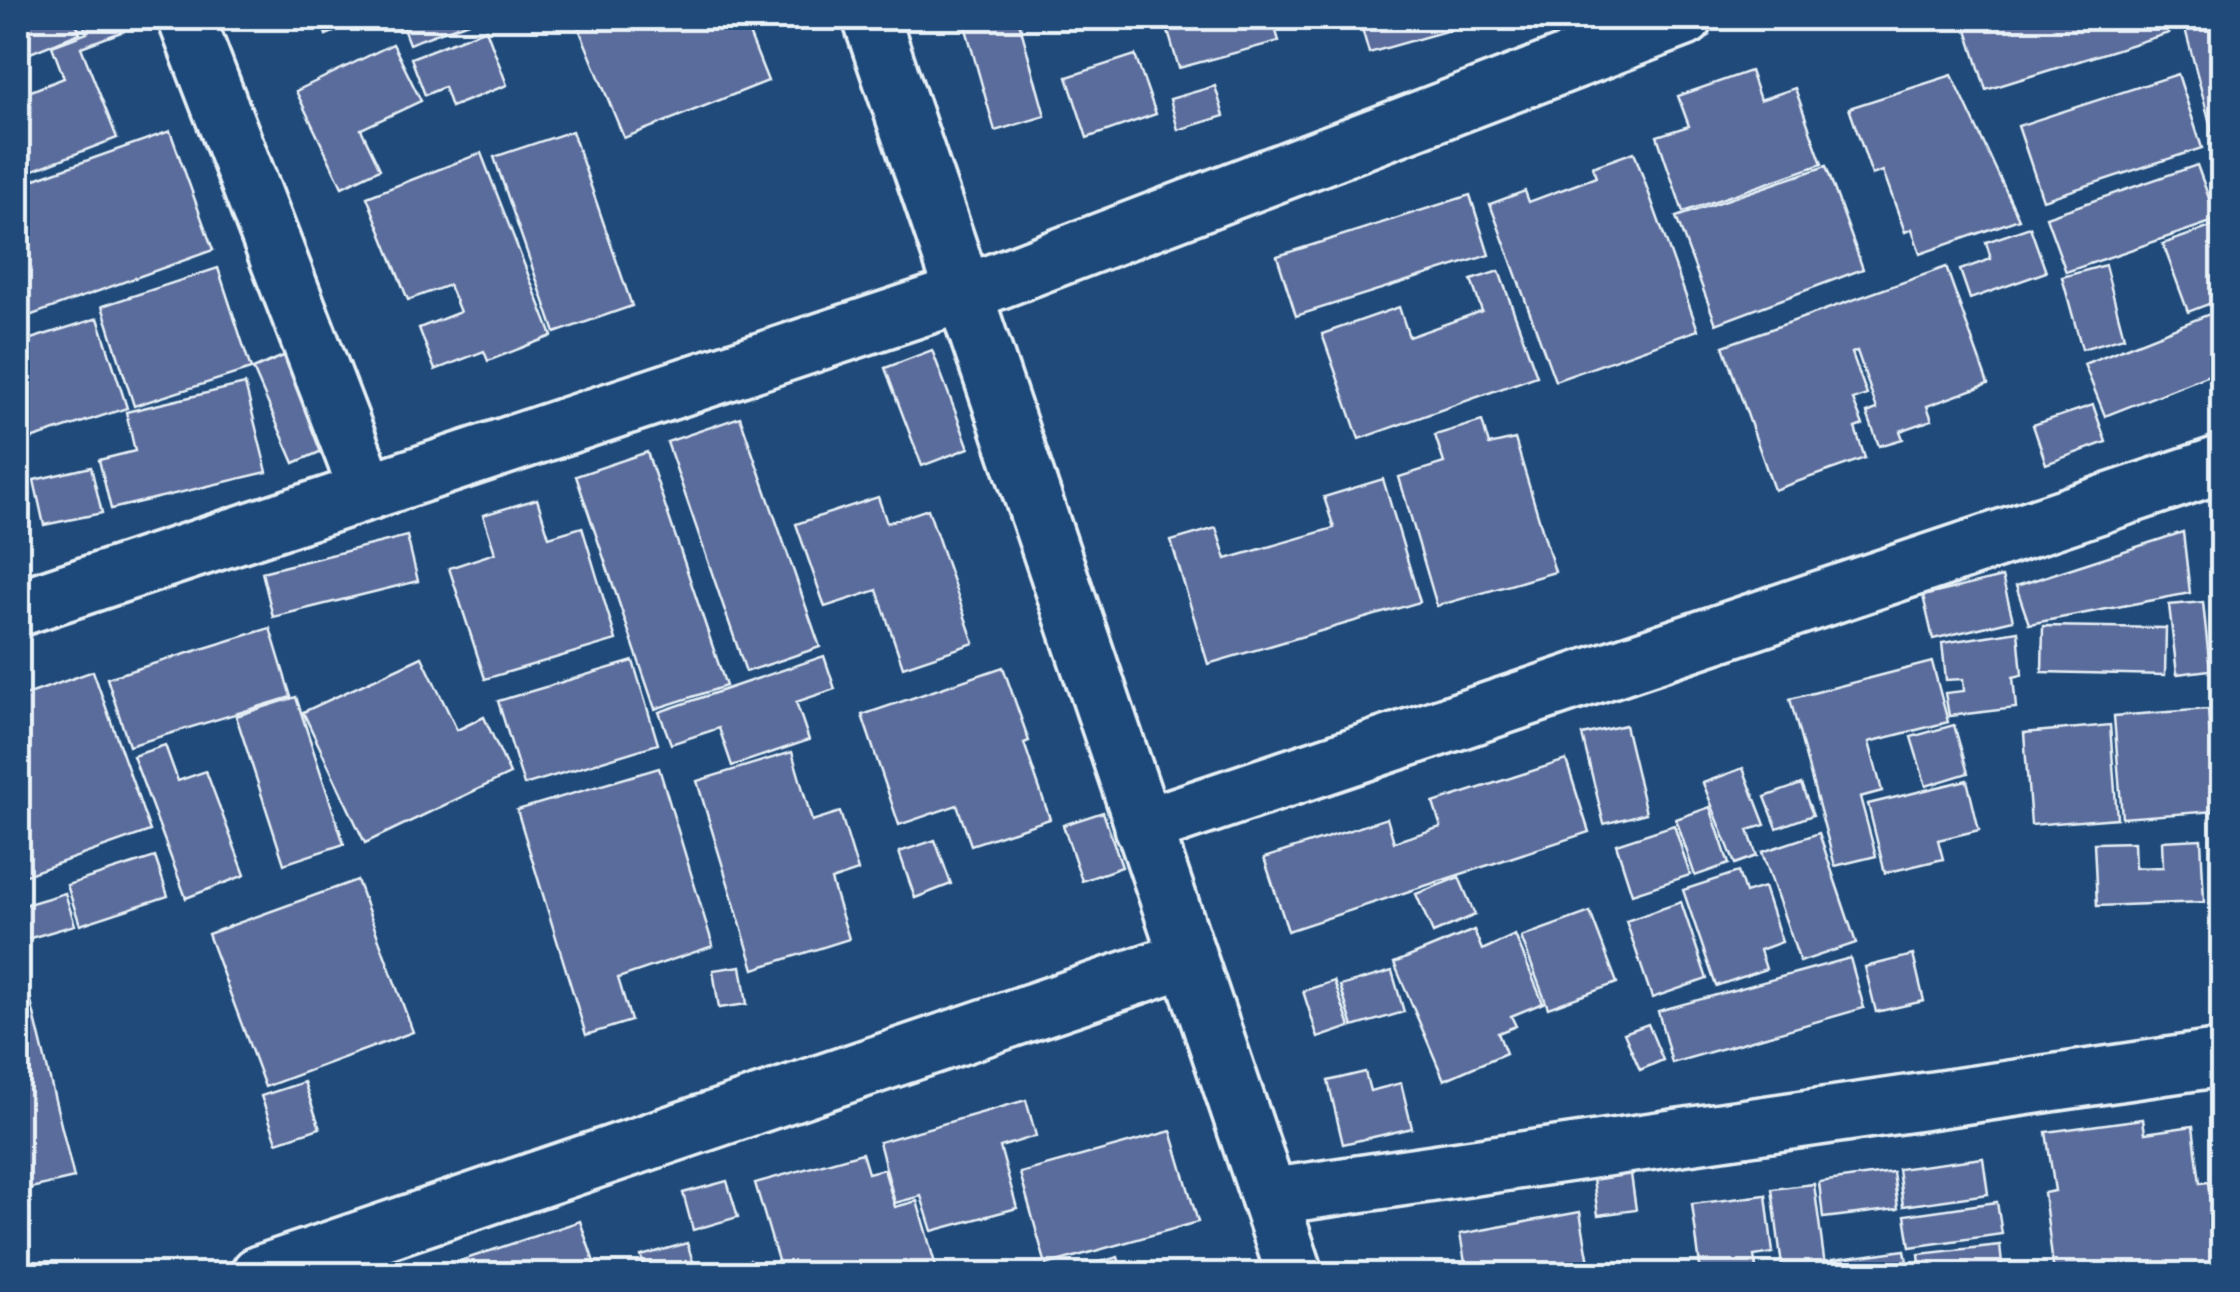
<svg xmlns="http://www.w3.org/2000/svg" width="2240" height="1292" font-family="Kalam,sans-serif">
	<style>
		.building { fill: #5a6c9b; stroke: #e8f1f8; stroke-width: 2.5 }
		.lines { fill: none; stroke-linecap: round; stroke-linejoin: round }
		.street-casing { stroke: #e8f1f8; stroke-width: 62 }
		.street { stroke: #1f4a7a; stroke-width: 55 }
	</style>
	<rect width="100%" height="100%" fill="#1f4a7a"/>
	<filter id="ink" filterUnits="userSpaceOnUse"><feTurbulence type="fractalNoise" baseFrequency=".01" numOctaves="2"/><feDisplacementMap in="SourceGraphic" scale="20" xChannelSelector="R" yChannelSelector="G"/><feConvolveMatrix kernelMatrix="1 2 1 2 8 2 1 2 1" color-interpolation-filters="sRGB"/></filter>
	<g filter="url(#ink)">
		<!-- building -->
		<g class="building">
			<polygon points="18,18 74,18 80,33 18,58"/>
			<polygon points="81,18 119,18 124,31 81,47 117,138 18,176 18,96 64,78 52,46 87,33"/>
			<polygon points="321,18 368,18 326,35"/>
			<polygon points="399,18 479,18 409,44"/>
			<polygon points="669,18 671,23 684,18 743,18 768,81 624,138 575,19"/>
			<polygon points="963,18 1018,18 1045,116 995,131"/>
			<polygon points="1164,18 1272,18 1279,41 1179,68"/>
			<polygon points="1359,18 1469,18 1471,24 1369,53"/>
			<polygon points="1963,18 2165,18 2169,33 1986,90"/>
			<polygon points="2195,18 2222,18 2222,128 2212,131 2183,21"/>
			<polygon points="486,29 507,85 451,107 444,87 425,95 411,58"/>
			<polygon points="393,44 421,101 361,129 380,169 342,187 296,91"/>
			<polygon points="1135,55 1156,114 1087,138 1067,77"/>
			<polygon points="1750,71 1760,100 1795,88 1822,164 1683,212 1657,136 1689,126 1678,96"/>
			<polygon points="2178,74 2202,148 2043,200 2018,126"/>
			<polygon points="1952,75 2019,219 1920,254 1912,229 1905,232 1883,171 1872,175 1849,108"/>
			<polygon points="1215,86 1224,116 1178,130 1170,99"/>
			<polygon points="170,131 213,250 18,320 18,185"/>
			<polygon points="572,131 632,306 555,333 494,157"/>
			<polygon points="1634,152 1698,330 1555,381 1490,204 1525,191 1529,202 1596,177 1592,167"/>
			<polygon points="481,153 552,336 488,361 484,351 435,370 419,328 460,312 449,285 408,300 367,197"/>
			<polygon points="2197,165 2217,220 2066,272 2046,217"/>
			<polygon points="1826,166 1863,269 1716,324 1676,217"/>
			<polygon points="1470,195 1489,255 1296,316 1277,256"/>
			<polygon points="2216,225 2222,243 2222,299 2188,312 2163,244"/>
			<polygon points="2030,227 2046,272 1970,299 1960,270 1991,259 1986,242"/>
			<polygon points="2105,265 2124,337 2082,349 2062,277"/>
			<polygon points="1946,267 1988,384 1927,406 1932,420 1900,431 1903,439 1879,446 1867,413 1877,409 1857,351 1852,353 1867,395 1853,400 1863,425 1855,428 1865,458 1774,490 1723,346"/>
			<polygon points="218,268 251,369 134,406 102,306"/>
			<polygon points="1499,271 1537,376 1359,439 1322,334 1399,307 1409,337 1482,311 1471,280"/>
			<polygon points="2222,309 2222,370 2105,416 2084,364"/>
			<polygon points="98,318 127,408 18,443 18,343"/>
			<polygon points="932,350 969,448 922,466 885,368"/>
			<polygon points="295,351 336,445 294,463 253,369"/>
			<polygon points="245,384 267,472 111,509 99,460 135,451 126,412"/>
			<polygon points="2093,405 2106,442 2046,464 2033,425"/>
			<polygon points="740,417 820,647 746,672 667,442"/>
			<polygon points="1482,421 1489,445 1515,439 1555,572 1437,606 1399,477 1444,463 1435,435"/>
			<polygon points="647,452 726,686 655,709 576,476"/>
			<polygon points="91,467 102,513 44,525 34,480"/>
			<polygon points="1383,479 1420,602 1208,664 1171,541 1216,528 1226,559 1334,528 1324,497"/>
			<polygon points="878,497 887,523 928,509 974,643 903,667 877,590 825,607 796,524"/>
			<polygon points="537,499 549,537 582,527 616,640 485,679 449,568 495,553 483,515"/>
			<polygon points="18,504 28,539 18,542"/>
			<polygon points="2222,514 2222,674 2218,674 2214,515"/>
			<polygon points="2183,532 2190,593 2029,624 2016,586"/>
			<polygon points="407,536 418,581 273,617 262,572"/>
			<polygon points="2002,577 2013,620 1933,639 1923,596"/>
			<polygon points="2203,602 2210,670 2177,674 2169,605"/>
			<polygon points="2043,626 2166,628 2165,675 2042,672"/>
			<polygon points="270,628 291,697 129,746 107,678"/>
			<polygon points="2018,631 2022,675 2013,677 2016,708 1949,716 1945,693 1964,691 1963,679 1946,680 1942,643"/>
			<polygon points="824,656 835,689 796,702 809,740 732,766 719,728 671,744 659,712"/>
			<polygon points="422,657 457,730 484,717 510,774 365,843 303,712"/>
			<polygon points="633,661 658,744 524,785 498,701"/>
			<polygon points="1932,662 1948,722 1869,742 1882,791 1860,797 1876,856 1835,866 1790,699"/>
			<polygon points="1003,667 1029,741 1024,743 1050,819 971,845 957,805 899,825 862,715"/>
			<polygon points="93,671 150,831 23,876 18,860 18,698"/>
			<polygon points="296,697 344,844 284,864 236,716"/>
			<polygon points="2208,709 2215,811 2122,818 2114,716"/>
			<polygon points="1625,725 1646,813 1604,824 1582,735"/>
			<polygon points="1954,725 1968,773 1926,786 1911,737"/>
			<polygon points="2110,725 2117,818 2031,825 2024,733"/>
			<polygon points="165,745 178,781 206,771 245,875 186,898 133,756"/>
			<polygon points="792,752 812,821 840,812 858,871 831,880 849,939 754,969 697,781"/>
			<polygon points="1566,760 1589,832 1288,931 1264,858 1387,818 1394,842 1441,827 1433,803"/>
			<polygon points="659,768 713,946 618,978 631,1021 586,1035 517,810"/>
			<polygon points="1743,768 1765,825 1748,830 1757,856 1735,864 1703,783"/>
			<polygon points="1967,780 1979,830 1938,840 1943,859 1885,873 1868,804"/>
			<polygon points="1801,784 1813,815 1777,828 1765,797"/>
			<polygon points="1710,807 1729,864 1695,876 1676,819"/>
			<polygon points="1103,812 1122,867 1082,881 1063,825"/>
			<polygon points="1674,825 1690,875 1632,894 1616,844"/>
			<polygon points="1819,833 1856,943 1800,962 1762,852"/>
			<polygon points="2201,839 2204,902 2097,906 2094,843 2134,842 2135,868 2163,867 2162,841"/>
			<polygon points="935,840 951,884 915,898 899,852"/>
			<polygon points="155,857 168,896 80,925 67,885"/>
			<polygon points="1738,872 1745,893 1764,887 1782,942 1760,950 1766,969 1716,986 1683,890"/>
			<polygon points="1459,877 1475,915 1433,933 1416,894"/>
			<polygon points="357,880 413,1032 265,1087 208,934"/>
			<polygon points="65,893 75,925 20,941 18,907"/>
			<polygon points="1681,902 1707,979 1652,998 1626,921"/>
			<polygon points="1590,912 1617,983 1548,1008 1521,937"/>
			<polygon points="1474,930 1482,950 1515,935 1543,1003 1511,1016 1516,1026 1498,1033 1506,1053 1444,1080 1394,963"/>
			<polygon points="1913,955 1924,1001 1876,1012 1865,967"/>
			<polygon points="1850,958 1864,1008 1672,1063 1658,1011"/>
			<polygon points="741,966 747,1004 719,1008 713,970"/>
			<polygon points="23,969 74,1178 18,1191 18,970"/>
			<polygon points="1392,971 1404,1012 1353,1027 1340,986"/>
			<polygon points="1334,981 1350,1027 1318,1038 1303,991"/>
			<polygon points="1648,1024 1663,1060 1640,1070 1624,1033"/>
			<polygon points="1365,1072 1370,1091 1401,1083 1412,1128 1343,1144 1328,1081"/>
			<polygon points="304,1082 320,1128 277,1142 261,1096"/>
			<polygon points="1026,1100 1036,1136 1000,1147 1017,1208 932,1231 921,1196 895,1203 879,1142"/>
			<polygon points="2143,1119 2145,1133 2193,1126 2200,1183 2208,1182 2219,1270 2185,1274 2054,1274 2044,1193 2055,1191 2046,1132"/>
			<polygon points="1171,1131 1198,1222 1046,1265 1020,1173"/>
			<polygon points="862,1153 868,1173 884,1169 895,1207 917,1201 938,1274 782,1274 755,1183"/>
			<polygon points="1983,1158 1988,1194 1903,1206 1898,1169"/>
			<polygon points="1630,1167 1636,1210 1598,1215 1592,1172"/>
			<polygon points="1893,1172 1898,1209 1823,1218 1819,1182"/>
			<polygon points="727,1181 738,1217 693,1230 683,1193"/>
			<polygon points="1814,1184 1826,1274 1783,1274 1772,1189"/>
			<polygon points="1766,1195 1773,1253 1754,1256 1757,1274 1701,1274 1692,1204"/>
			<polygon points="1997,1202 2002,1234 1910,1247 1905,1215"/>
			<polygon points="1580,1212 1591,1274 1467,1274 1460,1234"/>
			<polygon points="580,1221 598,1274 444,1274 442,1267"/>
			<polygon points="687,1243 697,1274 646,1274 641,1256"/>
			<polygon points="2000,1245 2003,1274 1921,1274 1919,1254"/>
			<polygon points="1905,1250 1909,1274 1834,1274 1832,1260"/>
			<polygon points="1118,1257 1123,1274 1057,1274"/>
			<polygon points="750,1260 754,1274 698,1274"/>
		</g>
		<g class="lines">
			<defs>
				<g id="street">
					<polyline points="186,18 368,492"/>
					<polyline points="871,18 1295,1274"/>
					<polyline points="18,608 963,294 1685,18"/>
					<polyline points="1143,827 2222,464"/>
					<polyline points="1269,1197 2222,1058"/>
					<polyline points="259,1274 1187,959"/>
				</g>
			</defs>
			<!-- street casing -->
			<use href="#street" class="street-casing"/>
			<!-- street -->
			<use href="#street" class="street"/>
		</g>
	</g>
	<!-- margin -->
	<rect width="2240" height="1292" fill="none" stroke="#1f4a7a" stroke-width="60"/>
	<rect x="30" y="30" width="2180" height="1232" fill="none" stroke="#e8f1f8" stroke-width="4" filter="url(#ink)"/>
</svg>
